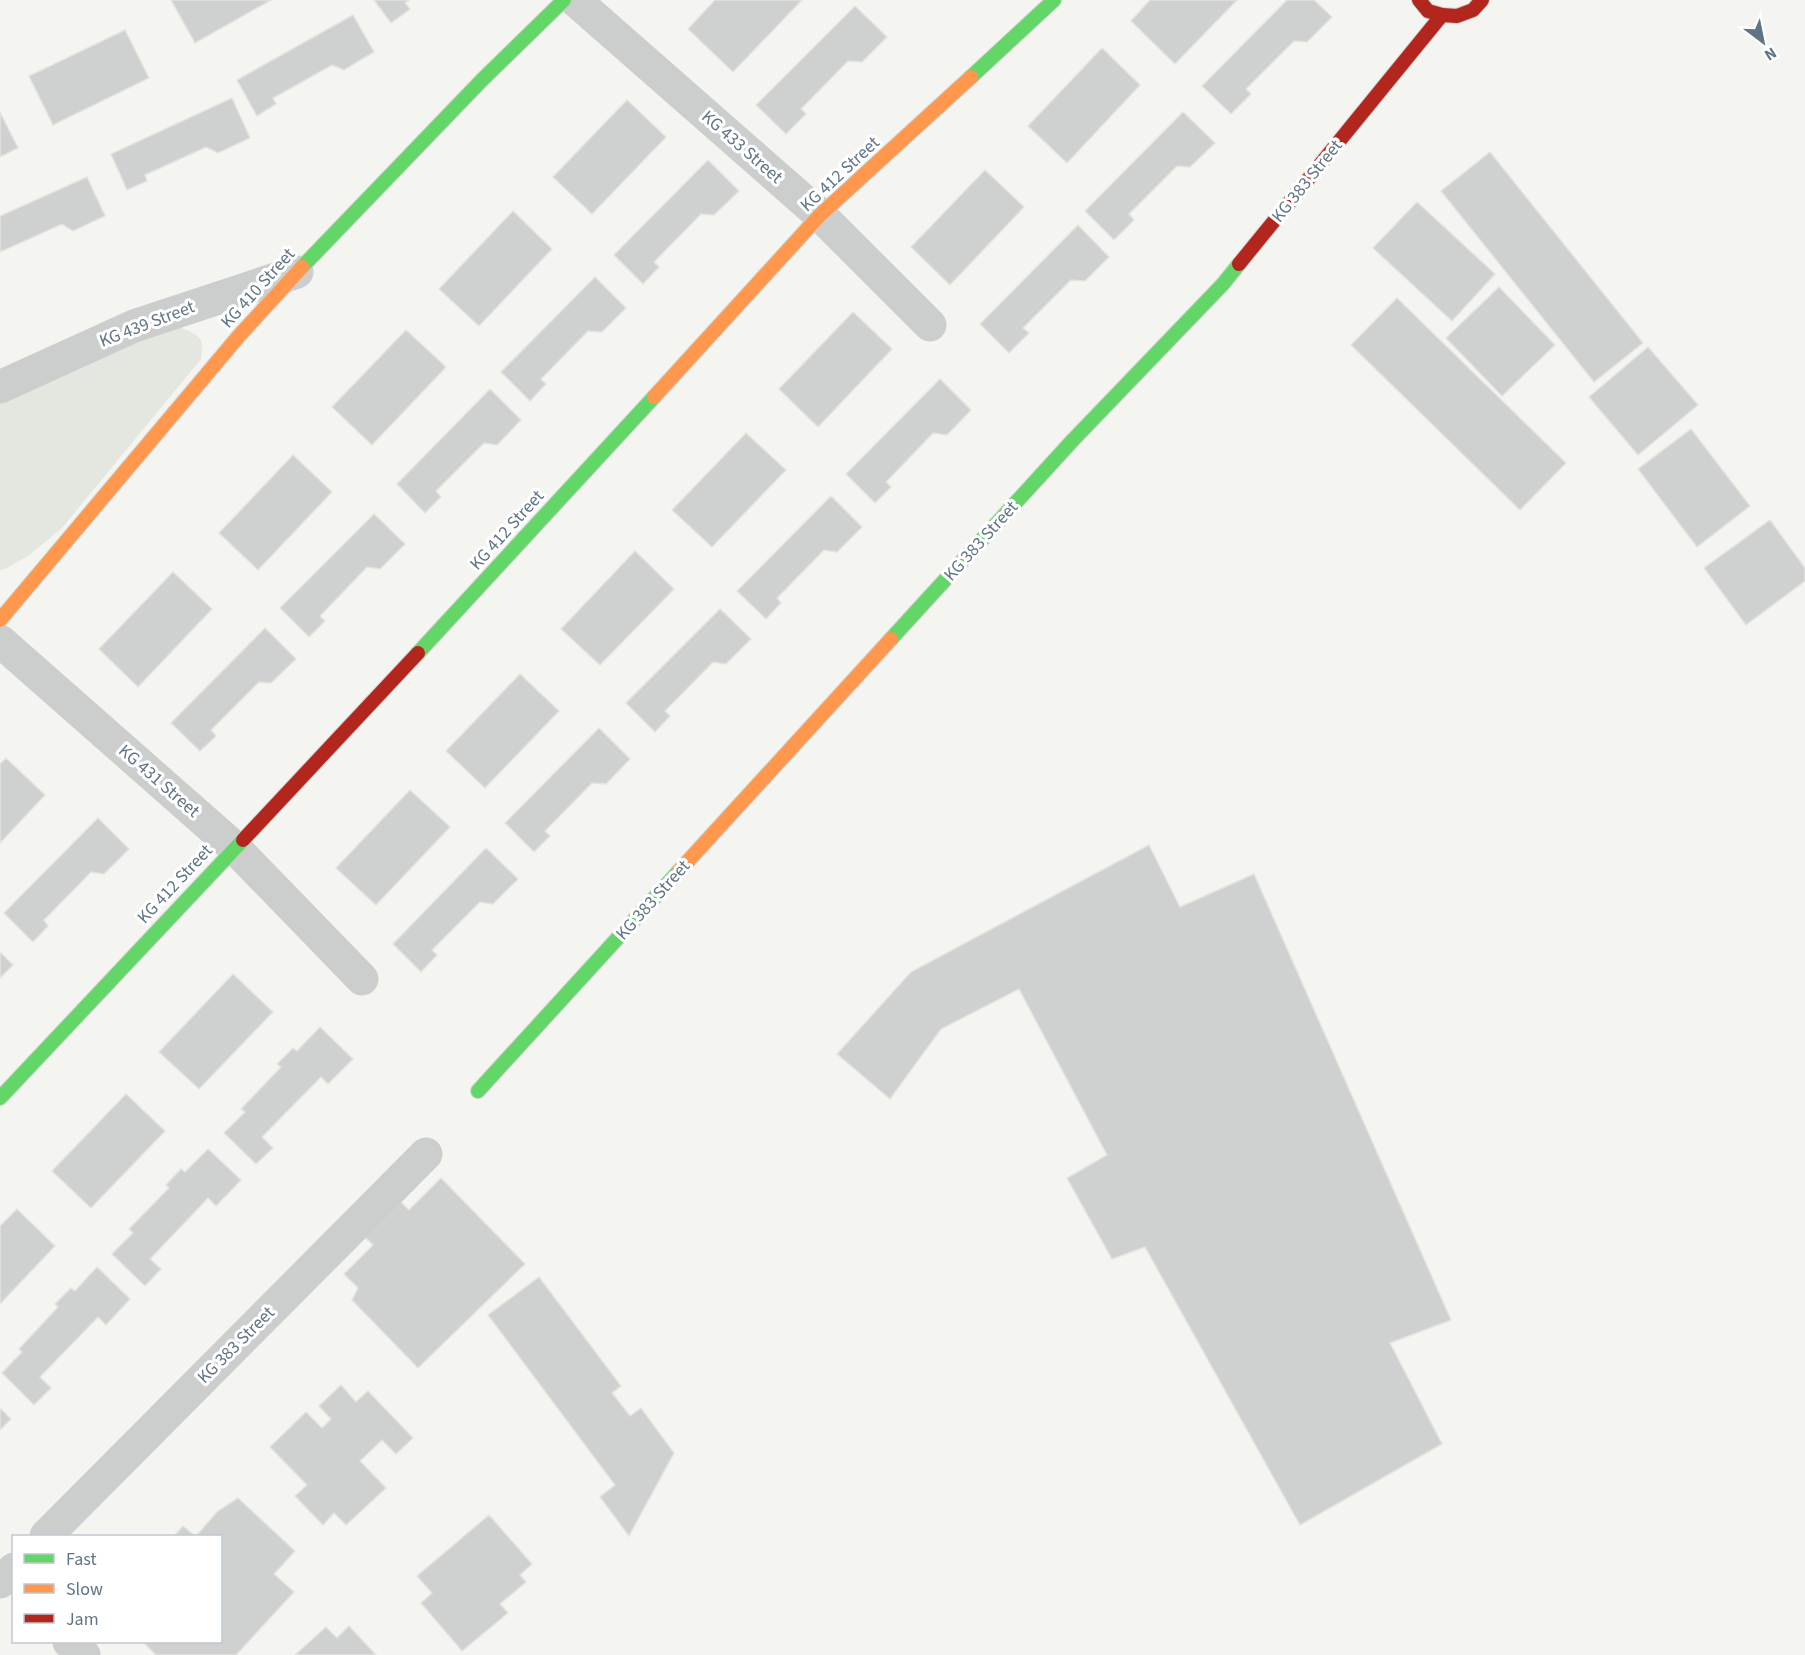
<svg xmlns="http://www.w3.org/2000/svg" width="1805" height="1655" font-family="'Source Sans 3',sans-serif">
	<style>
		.green { fill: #e3e7df }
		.building { fill: #cfd0d0; stroke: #e3e3e1; stroke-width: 1.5 }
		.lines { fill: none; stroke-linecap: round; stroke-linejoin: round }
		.fast-casing { stroke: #d0d1d1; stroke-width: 16 }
		.slow-casing { stroke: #d0d1d1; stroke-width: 16 }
		.jam-casing { stroke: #d0d1d1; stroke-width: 16 }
		.street { stroke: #cccece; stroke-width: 33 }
		.fast { stroke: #63d668; stroke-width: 14 }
		.slow { stroke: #ff974d; stroke-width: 14 }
		.jam { stroke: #b3261e; stroke-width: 14 }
		.labels { text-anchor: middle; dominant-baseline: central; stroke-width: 6; stroke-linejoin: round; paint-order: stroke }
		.street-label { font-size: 18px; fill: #617484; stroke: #fff }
	</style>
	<rect width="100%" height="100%" fill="#f4f4f1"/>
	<!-- green -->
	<path class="green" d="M180,327C200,337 204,335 201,359L61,529L28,556L5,569L0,570V399L167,329Z"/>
	<!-- building -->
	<g class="building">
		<polygon points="171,0 271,0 195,43"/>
		<polygon points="374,0 409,0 405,3 410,9 391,23"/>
		<polygon points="715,0 802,0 733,72 688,29"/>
		<polygon points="1150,0 1237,0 1175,64 1131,21"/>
		<polygon points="1287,0 1314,0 1332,17 1307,42 1294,41 1246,89 1251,94 1231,114 1202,86"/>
		<polygon points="855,6 887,37 862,62 848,61 801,109 806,114 786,134 756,105"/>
		<polygon points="353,15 374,52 344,70 332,65 273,98 276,104 257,116 237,80"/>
		<polygon points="125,30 149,78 53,125 29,76"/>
		<polygon points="1102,48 1140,85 1067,163 1028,126"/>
		<polygon points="232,98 250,138 218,153 206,147 145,175 147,181 127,190 111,154"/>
		<polygon points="627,100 666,137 592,214 553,177"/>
		<polygon points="0,112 18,148 0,157"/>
		<polygon points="1183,112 1215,143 1190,167 1177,166 1129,214 1134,220 1114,240 1085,211"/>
		<polygon points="1490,152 1643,343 1594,382 1441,191"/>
		<polygon points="708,160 739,191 714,215 701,214 654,262 659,267 643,284 614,255"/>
		<polygon points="985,170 1024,207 950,285 911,247"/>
		<polygon points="87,177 105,216 73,231 62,224 0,252 0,216"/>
		<polygon points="1417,202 1495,274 1452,321 1373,248"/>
		<polygon points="513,211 552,249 479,326 439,289"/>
		<polygon points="1078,225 1109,257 1085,281 1071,280 1023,328 1029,333 1009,353 980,324"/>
		<polygon points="595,277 626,308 602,332 588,331 541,379 546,384 530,401 501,372"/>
		<polygon points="1499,287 1555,345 1502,396 1446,338"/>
		<polygon points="1397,298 1566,463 1520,510 1351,345"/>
		<polygon points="853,312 892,349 818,427 779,389"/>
		<polygon points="406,330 446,367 372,445 332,407"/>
		<polygon points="1648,347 1698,405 1638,455 1589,397"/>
		<polygon points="940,379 971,410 947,435 933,433 886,482 891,487 875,503 846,474"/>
		<polygon points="490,389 521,420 497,445 484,443 436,491 441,497 425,513 397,484"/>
		<polygon points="1691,429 1750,506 1697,547 1638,469"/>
		<polygon points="746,433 786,470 712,547 672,510"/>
		<polygon points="293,455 332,492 258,570 219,533"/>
		<polygon points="831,496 862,527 837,552 824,550 777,598 781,603 766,619 737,591"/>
		<polygon points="374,514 405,544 380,569 367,567 320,616 325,621 309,637 280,608"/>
		<polygon points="1770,520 1805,568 1805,581 1746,625 1704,568"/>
		<polygon points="635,551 674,589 600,665 561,629"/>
		<polygon points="173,572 212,609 138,687 99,649"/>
		<polygon points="720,609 751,639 726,664 713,662 665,711 670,716 655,732 626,703"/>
		<polygon points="265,628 296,659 271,683 259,682 211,730 216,736 200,751 171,723"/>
		<polygon points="520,674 559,711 485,788 446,751"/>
		<polygon points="599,728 630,759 606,784 592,783 545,831 550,836 534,852 505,823"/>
		<polygon points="6,758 45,795 0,843 0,764"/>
		<polygon points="410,790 450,827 376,905 336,868"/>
		<polygon points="98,818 129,849 104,874 91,872 44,920 48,926 33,942 4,913"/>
		<polygon points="1149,845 1180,907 1254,874 1451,1320 1390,1343 1442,1444 1300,1525 1145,1247 1112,1259 1067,1178 1107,1155 1019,989 941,1029 890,1099 837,1054 911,972"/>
		<polygon points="486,848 518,879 493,904 480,902 432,950 437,955 421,972 393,944"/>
		<polygon points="0,952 13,965 0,978"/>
		<polygon points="233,974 273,1012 199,1089 159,1052"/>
		<polygon points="320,1027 353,1059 328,1084 321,1077 262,1137 273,1148 256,1164 224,1133 245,1112 241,1109 281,1067 277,1064 293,1048 297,1051"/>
		<polygon points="126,1094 165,1131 91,1208 52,1171"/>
		<polygon points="208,1149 241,1180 216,1206 208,1198 150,1259 161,1269 145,1286 112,1254 133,1233 129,1229 169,1188 166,1185 181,1169 185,1172"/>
		<polygon points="441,1178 525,1264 418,1368 352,1300 358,1288 344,1274 373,1245 364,1236 400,1201 409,1210"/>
		<polygon points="17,1209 55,1246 0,1304 0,1226"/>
		<polygon points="97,1267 130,1299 106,1325 98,1317 40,1377 51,1388 34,1405 2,1373 22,1352 19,1349 58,1307 55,1304 71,1288 75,1291"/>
		<polygon points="539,1277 621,1386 612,1393 630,1416 641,1408 674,1453 629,1536 600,1497 615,1485 488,1315"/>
		<polygon points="341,1385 356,1402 368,1391 413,1438 396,1454 382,1440 360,1461 386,1488 346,1525 334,1513 323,1525 295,1496 307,1485 270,1447 306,1412 322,1428 331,1419 319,1406"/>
		<polygon points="0,1408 11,1419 0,1430"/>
		<polygon points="238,1498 295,1551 274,1574 294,1592 236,1655 156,1655 143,1642 220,1642 220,1536 196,1536 218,1511"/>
		<polygon points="489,1515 532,1564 520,1575 526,1582 500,1604 508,1613 462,1651 421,1603 432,1593 417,1576"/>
		<polygon points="183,1526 195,1536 174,1536"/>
		<polygon points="349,1626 376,1655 295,1655 326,1627 337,1638"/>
	</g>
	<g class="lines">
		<defs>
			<g id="fast">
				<polyline points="971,77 1054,0"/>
				<polyline points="302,267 482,80 564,0"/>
				<polyline points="891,639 1073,440 1223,284 1239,264"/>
				<polyline points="418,653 654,397"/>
				<polyline points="478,1091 679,871"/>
				<polyline points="0,1098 243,840"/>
			</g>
			<g id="slow">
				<polyline points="654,397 820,215 971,77"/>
				<polyline points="0,620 238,337 302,267"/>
				<polyline points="679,871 891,639"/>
			</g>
			<g id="jam">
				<polyline points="1419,0 1428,11 1442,15 1457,16 1473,10 1482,0"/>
				<polyline points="1239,264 1442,15"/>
				<polyline points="243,840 418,653"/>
			</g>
		</defs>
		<!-- fast casing -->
		<use href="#fast" class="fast-casing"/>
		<!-- slow casing -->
		<use href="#slow" class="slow-casing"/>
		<!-- jam casing -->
		<use href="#jam" class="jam-casing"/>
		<!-- street -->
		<g class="street">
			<polyline points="575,0 820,215 930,325"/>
			<polyline points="0,387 134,326 297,272"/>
			<polyline points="0,641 234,847 362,979"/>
			<polyline points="46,1536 426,1154"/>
			<polyline points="0,1582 14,1569"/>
			<polyline points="69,1642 84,1655"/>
		</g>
		<!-- fast -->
		<use href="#fast" class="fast"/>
		<!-- slow -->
		<use href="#slow" class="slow"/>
		<!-- jam -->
		<use href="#jam" class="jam"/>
	</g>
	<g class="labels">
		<!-- street labels -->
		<g class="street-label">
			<text transform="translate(742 147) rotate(41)">KG 433 Street</text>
			<text transform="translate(840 174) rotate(-43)">KG 412 Street</text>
			<text transform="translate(1307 181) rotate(-51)">KG 383 Street</text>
			<text transform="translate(258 288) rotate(-48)">KG 410 Street</text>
			<text transform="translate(147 324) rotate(-21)">KG 439 Street</text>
			<text transform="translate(507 530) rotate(-48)">KG 412 Street</text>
			<text transform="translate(981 541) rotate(-48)">KG 383 Street</text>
			<text transform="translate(159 781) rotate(41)">KG 431 Street</text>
			<text transform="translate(175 884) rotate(-47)">KG 412 Street</text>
			<text transform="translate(653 900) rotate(-48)">KG 383 Street</text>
			<text transform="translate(236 1345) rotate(-45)">KG 383 Street</text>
		</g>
	</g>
	<!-- legend -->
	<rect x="12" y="1535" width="210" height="108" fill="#ffffff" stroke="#c0c7ce" stroke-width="1.5"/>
	<rect x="24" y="1554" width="30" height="9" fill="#63d668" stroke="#c0c7ce" stroke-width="1.5"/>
	<text x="66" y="1565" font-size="18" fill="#617484">Fast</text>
	<rect x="24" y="1584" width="30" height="9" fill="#ff974d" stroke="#c0c7ce" stroke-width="1.5"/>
	<text x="66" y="1595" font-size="18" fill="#617484">Slow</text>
	<rect x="24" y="1614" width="30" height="9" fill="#b3261e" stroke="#c0c7ce" stroke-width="1.5"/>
	<text x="66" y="1625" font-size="18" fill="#617484">Jam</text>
	<!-- north arrow -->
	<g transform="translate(1763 42) rotate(148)" stroke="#ffffff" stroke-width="4.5" paint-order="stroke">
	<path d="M0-4.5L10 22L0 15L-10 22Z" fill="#617484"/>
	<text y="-9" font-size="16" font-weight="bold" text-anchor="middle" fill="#617484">N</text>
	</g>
</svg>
